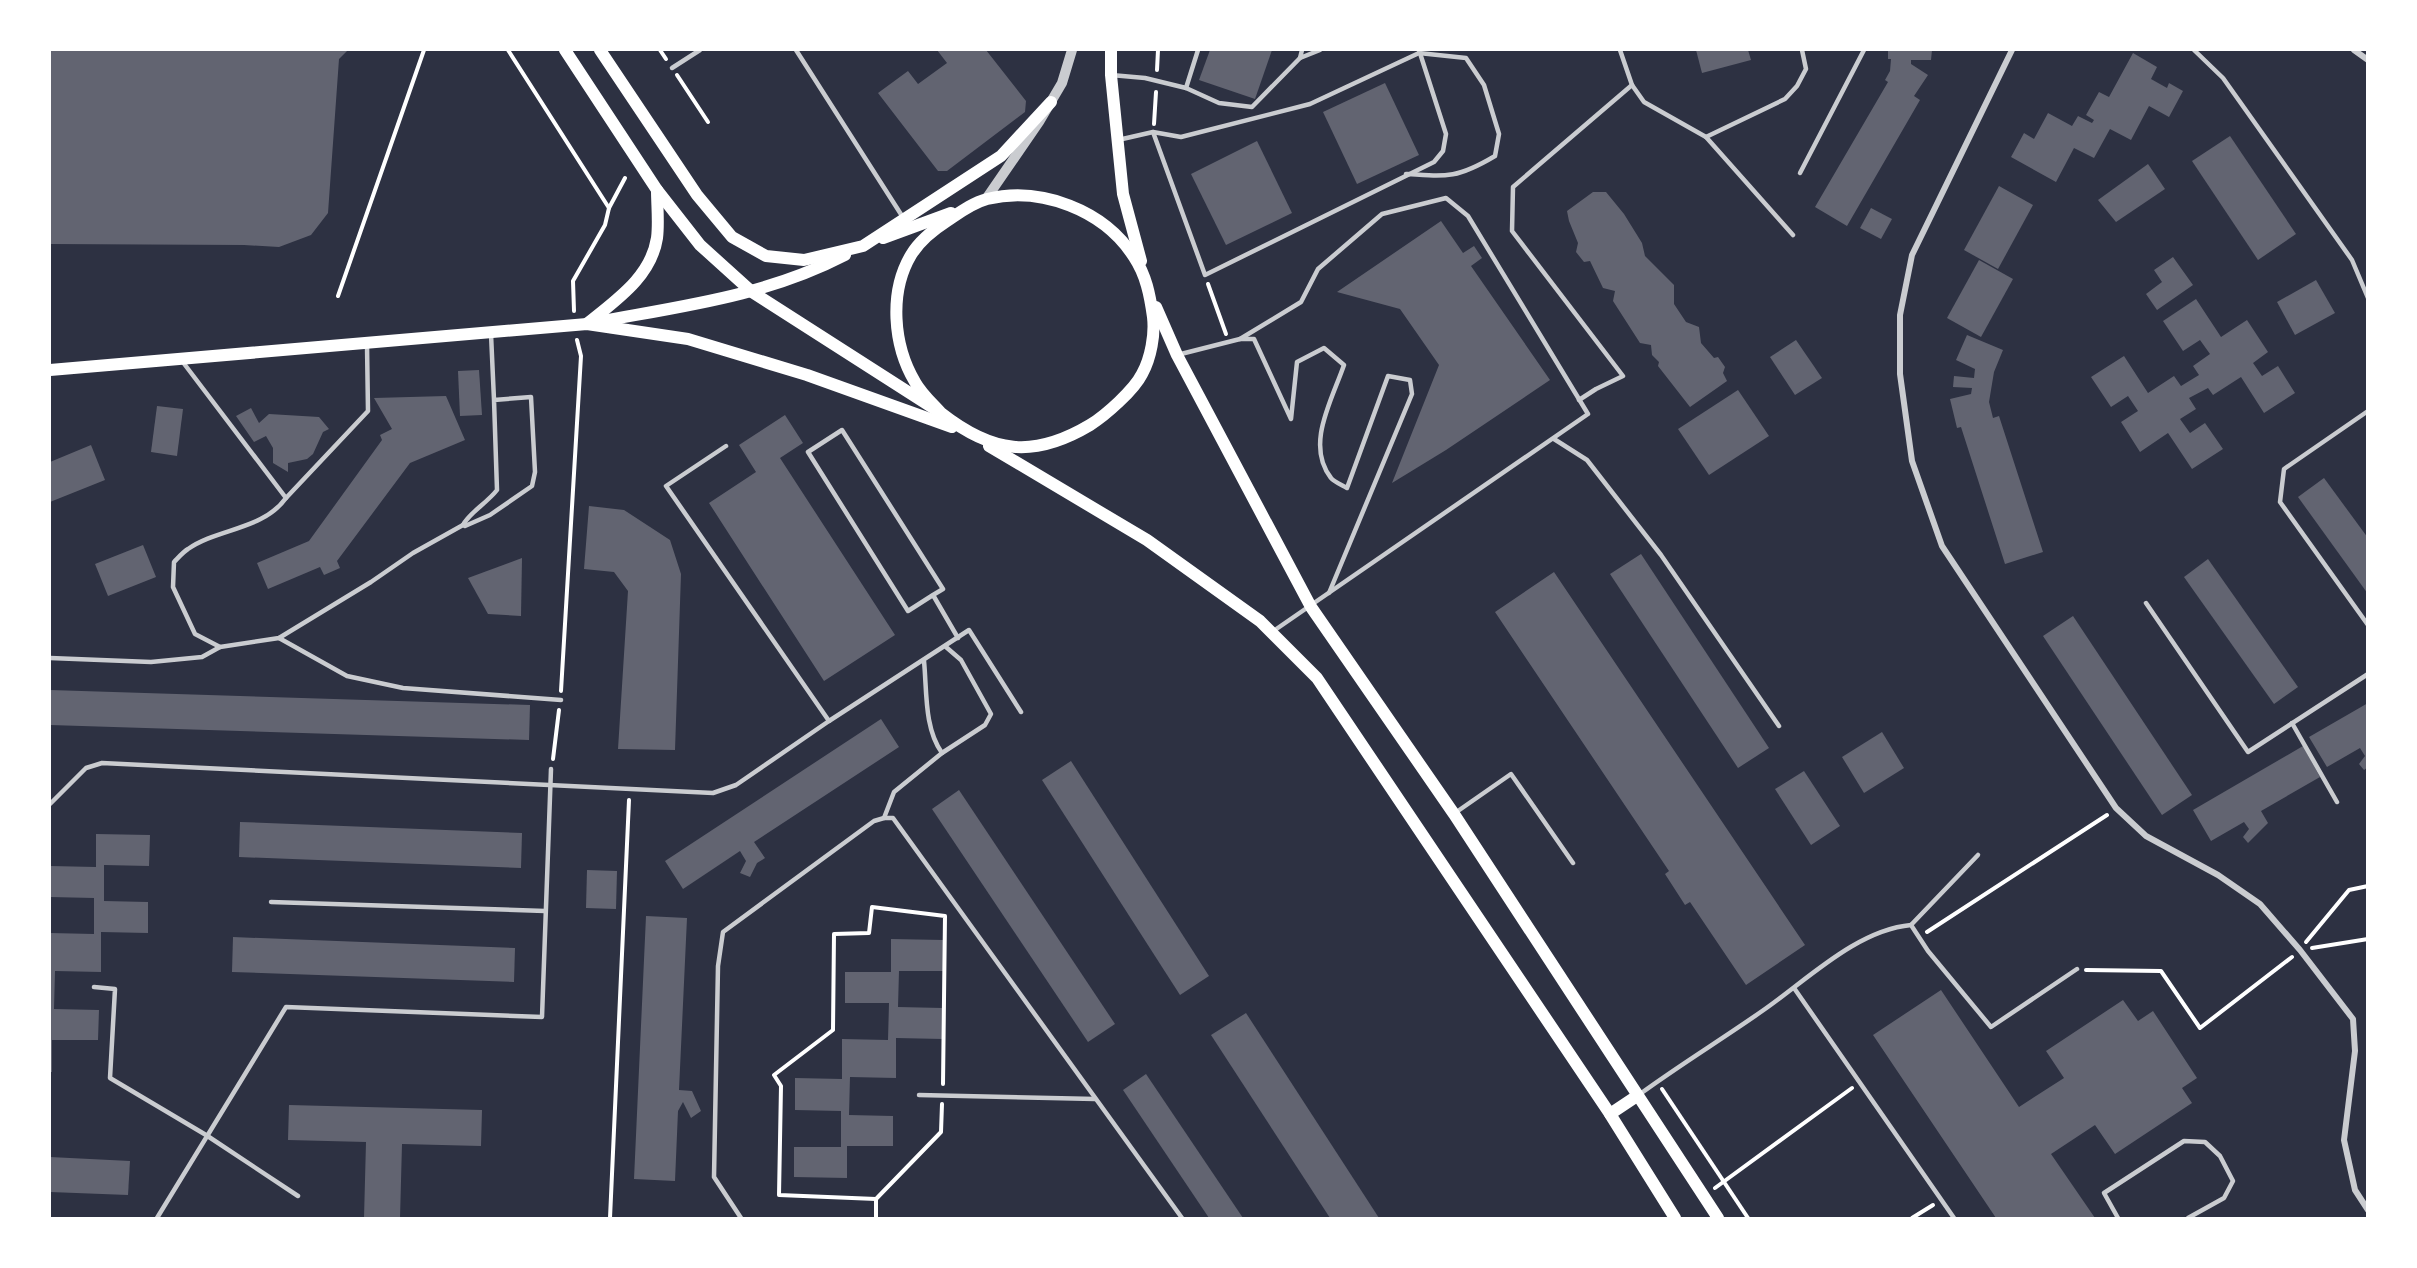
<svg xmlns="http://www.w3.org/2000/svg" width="2417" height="1268" font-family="Mulish,sans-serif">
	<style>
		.building { fill: #626471 }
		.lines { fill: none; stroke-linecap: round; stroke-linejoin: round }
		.path { stroke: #fff; stroke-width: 4 }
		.service { stroke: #caccd0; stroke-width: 4.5 }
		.minor { stroke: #caccd0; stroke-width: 6 }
		.tertiary { stroke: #caccd0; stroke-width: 10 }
		.secondary { stroke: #fff; stroke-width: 12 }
	</style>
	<rect width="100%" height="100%" fill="#2d3142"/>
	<!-- building -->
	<g class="building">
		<polygon points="50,50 348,50 339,59 328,213 311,235 279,247 244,245 50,244"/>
		<polygon points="937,50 986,50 1026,101 1025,112 947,171 938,171 878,93 908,71 918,84 947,63"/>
		<polygon points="1210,50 1272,50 1255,99 1199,80"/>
		<polygon points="1696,50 1748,50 1751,60 1702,73"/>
		<polygon points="1888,50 1932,50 1931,60 1911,60 1911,64 1928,75 1914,96 1920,100 1847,226 1815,207 1888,82 1885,80 1890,71 1891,59 1888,59"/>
		<polygon points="2133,53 2157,67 2151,79 2167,88 2169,83 2183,91 2169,117 2149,106 2131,140 2110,129 2094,158 2074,148 2056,182 2011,157 2024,133 2034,139 2048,113 2072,126 2078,116 2092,123 2094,120 2086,115 2099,92 2109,97"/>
		<polygon points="1385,83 1419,155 1357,184 1323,112"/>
		<polygon points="2230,136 2296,234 2258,260 2192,161"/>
		<polygon points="1257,141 1292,213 1226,245 1191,174"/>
		<polygon points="2148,164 2165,189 2116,222 2098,200"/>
		<polygon points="1999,186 2033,205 1998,269 1964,250"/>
		<polygon points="1593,192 1606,192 1624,214 1642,243 1645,256 1674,285 1674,304 1686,322 1699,327 1701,343 1714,358 1718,357 1725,367 1723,373 1727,381 1690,407 1658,366 1659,362 1652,355 1651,345 1640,343 1613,301 1615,291 1603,288 1590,261 1584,262 1576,252 1578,243 1569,221 1567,211"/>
		<polygon points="1871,208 1892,219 1881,239 1860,228"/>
		<polygon points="1441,221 1463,253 1474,246 1482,258 1471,266 1550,380 1446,450 1392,483 1439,365 1400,309 1337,292"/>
		<polygon points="2173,257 2193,285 2157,310 2146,294 2162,282 2154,270"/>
		<polygon points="1979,260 2013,279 1981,337 1947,318"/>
		<polygon points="2316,280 2335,313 2295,335 2277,302"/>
		<polygon points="2196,299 2221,337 2247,320 2268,352 2253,363 2262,376 2278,366 2295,393 2264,413 2241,377 2213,395 2208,388 2189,398 2196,409 2180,419 2190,433 2205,423 2223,449 2192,469 2168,433 2140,452 2121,422 2138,411 2128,396 2111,407 2091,377 2124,356 2148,393 2174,376 2181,386 2199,375 2193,366 2210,354 2200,340 2183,351 2163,321"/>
		<polygon points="1967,335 2003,350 1994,372 1989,402 1993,418 1999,416 2043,552 2005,564 1961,427 1957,428 1950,399 1971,394 1972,388 1953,387 1954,376 1974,378 1975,369 1956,360"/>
		<polygon points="1796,340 1822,378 1795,395 1770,357"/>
		<polygon points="479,370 482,415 460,416 458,371"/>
		<polygon points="1738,390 1769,436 1709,475 1678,429"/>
		<polygon points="446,396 465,440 410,463 337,561 340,568 324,575 320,567 268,589 257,563 309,541 382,440 380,435 392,429 374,398"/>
		<polygon points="157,406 183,409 177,456 151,452"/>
		<polygon points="251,408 259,423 269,414 319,417 329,429 323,432 313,454 307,459 288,463 288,472 273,463 273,448 266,436 254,442 236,416"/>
		<polygon points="785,415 803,443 780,458 895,635 824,681 709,503 756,472 739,445"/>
		<polygon points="91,445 105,480 50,502 50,462"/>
		<polygon points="2324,478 2368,538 2368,594 2298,497"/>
		<polygon points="589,506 624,510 670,540 681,574 675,750 618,749 628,591 614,572 584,569"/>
		<polygon points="143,545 156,577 108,596 95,564"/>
		<polygon points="1641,554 1769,748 1738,768 1610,574"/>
		<polygon points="522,558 521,616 488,614 468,578"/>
		<polygon points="2208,559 2298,687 2274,704 2184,577"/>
		<polygon points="1554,572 1805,945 1746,985 1690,902 1685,905 1665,874 1669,871 1495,612"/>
		<polygon points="2073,616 2192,795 2162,815 2043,636"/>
		<polygon points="50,690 530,705 529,740 50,725"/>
		<polygon points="2368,703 2368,767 2364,770 2359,764 2365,756 2360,748 2327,767 2309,737"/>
		<polygon points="881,719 899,747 754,842 765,858 757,863 750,877 740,873 746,861 740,851 683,889 665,861"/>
		<polygon points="1882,732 1904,768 1864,793 1842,757"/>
		<polygon points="2303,746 2320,777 2261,811 2268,823 2248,843 2243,837 2249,829 2244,822 2211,841 2193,810"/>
		<polygon points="1071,761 1209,976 1180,995 1042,780"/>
		<polygon points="1804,771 1840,826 1811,845 1775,789"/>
		<polygon points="959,790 1115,1024 1088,1042 932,809"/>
		<polygon points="240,822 522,833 521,868 239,857"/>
		<polygon points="96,834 150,835 149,866 104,865 104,901 148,902 148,933 101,932 101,972 55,971 54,1009 99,1010 98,1040 52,1040 52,1072 50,1072 50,933 94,934 94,898 50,897 50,866 96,867"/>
		<polygon points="587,870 617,871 616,909 586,908"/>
		<polygon points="646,916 687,918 679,1090 692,1091 701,1111 691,1118 683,1102 678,1111 675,1181 634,1179"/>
		<polygon points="233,937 515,948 514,982 232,972"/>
		<polygon points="891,939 944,940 944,971 899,971 898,1007 943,1008 943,1039 896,1038 896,1078 850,1077 849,1115 893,1116 893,1146 847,1146 847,1178 794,1177 794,1147 841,1147 841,1111 795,1110 795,1078 842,1079 842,1039 888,1040 889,1003 845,1003 845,972 891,972"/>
		<polygon points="1941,990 2019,1107 2064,1078 2046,1051 2123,1000 2138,1021 2153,1011 2197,1078 2182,1088 2192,1103 2115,1154 2095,1125 2051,1154 2095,1218 1996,1218 1873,1035"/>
		<polygon points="1246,1013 1379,1218 1330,1218 1211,1035"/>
		<polygon points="1146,1074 1243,1218 1209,1218 1123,1090"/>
		<polygon points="289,1105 482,1110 481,1146 402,1144 400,1218 364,1218 366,1142 288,1140"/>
		<polygon points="50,1157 130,1161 128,1195 50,1192"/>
	</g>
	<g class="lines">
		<!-- path -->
		<g class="path">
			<polyline points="508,50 609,208"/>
			<polyline points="660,50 666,59"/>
			<polyline points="1157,70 1158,50"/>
			<polyline points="677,75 708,122"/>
			<polyline points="1154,124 1156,92"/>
			<polyline points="1208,284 1226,334"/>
			<polyline points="338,296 424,50"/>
			<polyline points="574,311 573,281 605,225 609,208 625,178"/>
			<polyline points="561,691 581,356 577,340"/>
			<polyline points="553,759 559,710"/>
			<polyline points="1927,932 2107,815"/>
			<polyline points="2306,942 2349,890 2368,886"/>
			<polyline points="2312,948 2368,939"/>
			<polyline points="2086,970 2161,971 2200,1028 2292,957"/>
			<polyline points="1662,1089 1748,1218"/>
			<polyline points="1715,1188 1852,1088"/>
			<polyline points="876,1199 779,1195 781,1086 774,1075 833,1030 834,934 869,933 872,907 945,916 943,1084"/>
			<polyline points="610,1218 629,800"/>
			<polyline points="876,1218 876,1199 941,1132 942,1104"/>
			<polyline points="1912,1218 1933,1205"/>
		</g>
		<!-- service -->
		<g class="service">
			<polyline points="796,50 904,219"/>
			<polyline points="1302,50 1300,58 1320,50"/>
			<polyline points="1620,50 1632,85 1644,102 1706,137 1785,99 1797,86 1806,69 1802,50"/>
			<polyline points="2194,50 2223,78 2352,260 2368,298"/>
			<polyline points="672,68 700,50"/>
			<polyline points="1111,75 1145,78 1186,88 1219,103 1252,107 1300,58"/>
			<polyline points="1186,88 1198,50"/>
			<polyline points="1153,132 1205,275 1434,162 1443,151 1446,134 1419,50"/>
			<polyline points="1706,137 1793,235"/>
			<path d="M1118,140L1153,132L1181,137L1310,104L1419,53L1466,58L1484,85L1499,134L1495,156C1458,178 1448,177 1406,174"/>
			<polyline points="1800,173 1864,50"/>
			<path d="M491,334L494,400L531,397L535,472L532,486L490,515L465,526L463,525C469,513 487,503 497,490L494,400"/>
			<polyline points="1240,339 1301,302 1318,269 1382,214 1446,198 1468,216 1588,414 1272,632"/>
			<path d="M1177,355L1240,339H1254L1291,419L1297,362L1324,348L1344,365C1332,400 1305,445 1331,478C1334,482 1342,485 1347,488L1388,376L1410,380L1412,394L1329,593"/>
			<polyline points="182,361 286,498 368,411 367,345"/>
			<polyline points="1579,400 1596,389 1623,376 1512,231 1513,187 1632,85"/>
			<polyline points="2368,411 2284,469 2280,502 2368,625"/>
			<polyline points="1554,439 1587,460 1661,555 1779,726"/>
			<polyline points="726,446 666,486 829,721"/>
			<path d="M286,498C263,530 218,528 188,549C183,552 178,558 174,562L173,587L195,634L220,647L279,638L371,582L413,553L463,525"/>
			<polyline points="933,595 943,589 842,430 808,452 908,611 933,595 958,638"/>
			<polyline points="2146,603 2248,752 2368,674"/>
			<polyline points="279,638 347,676 403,688 561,700"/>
			<polyline points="50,658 151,662 202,657 220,647"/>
			<polyline points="2292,723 2337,802"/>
			<polyline points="942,753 985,725 991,714 961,660 946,647"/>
			<polyline points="50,804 86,768 102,763 713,793 736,785 829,721 969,630 1021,712"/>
			<polyline points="1455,813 1511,774 1573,863"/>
			<path d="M884,818L894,792L942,753C924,728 927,691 924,661"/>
			<polyline points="271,902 545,911"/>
			<polyline points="1911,925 1978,855"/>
			<polyline points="94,987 115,989 110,1078 206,1135 298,1196"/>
			<polyline points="1794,988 1954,1218"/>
			<path d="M1640,1094C1681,1064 1724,1038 1765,1009C1808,979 1857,930 1911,925L1928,951L1991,1027L2077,969"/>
			<polyline points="919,1095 1095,1099"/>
			<polyline points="157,1218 286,1007 542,1017 551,769"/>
			<polyline points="741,1218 714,1177 718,966 723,932 874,821 884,818 893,818 1182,1218"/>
			<polyline points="2118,1218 2104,1193 2184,1141 2205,1142 2220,1156 2233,1181 2224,1198 2188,1218"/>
		</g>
		<!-- minor -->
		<g class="minor">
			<polyline points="2012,50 1912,255 1900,315 1900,374 1912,461 1942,546 2116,808 2146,836 2218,875 2260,904 2300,950 2353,1019 2355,1051 2344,1140 2355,1190 2368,1210"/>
			<polyline points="2354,50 2368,60"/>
		</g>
		<!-- tertiary -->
		<polyline class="tertiary" points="986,199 1039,122 1062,83 1072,50"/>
		<!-- secondary -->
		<g class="secondary">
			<path d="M565,50L657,190L700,245L752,292L941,413C992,453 1033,459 1090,425C1106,415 1134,390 1142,374C1151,358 1155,334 1153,317C1150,295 1146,275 1134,257C1104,210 1041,186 987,199C972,203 959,213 947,221C933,230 920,240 911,255C889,292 893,345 915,382C921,393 932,403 941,413"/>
			<polyline points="600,50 697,195 732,237 766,256 804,260 863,246 1001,156 1051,102"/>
			<polyline points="1111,50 1111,75 1123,194 1141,261"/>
			<polyline points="883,238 951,213"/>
			<polyline points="1156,307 1177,355 1311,607 1454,814 1718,1218"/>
			<path d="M597,322C683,306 766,296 845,255"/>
			<path d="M588,323C616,300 651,277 657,238C659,223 657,205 657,190"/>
			<polyline points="50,370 587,324 688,339 807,375 952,427"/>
			<polyline points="989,446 1147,540 1260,621 1317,678 1610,1114 1675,1218"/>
			<polyline points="1610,1114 1637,1096"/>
		</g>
	</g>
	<!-- border -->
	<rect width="2417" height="1268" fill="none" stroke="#ffffff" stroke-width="102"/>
</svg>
